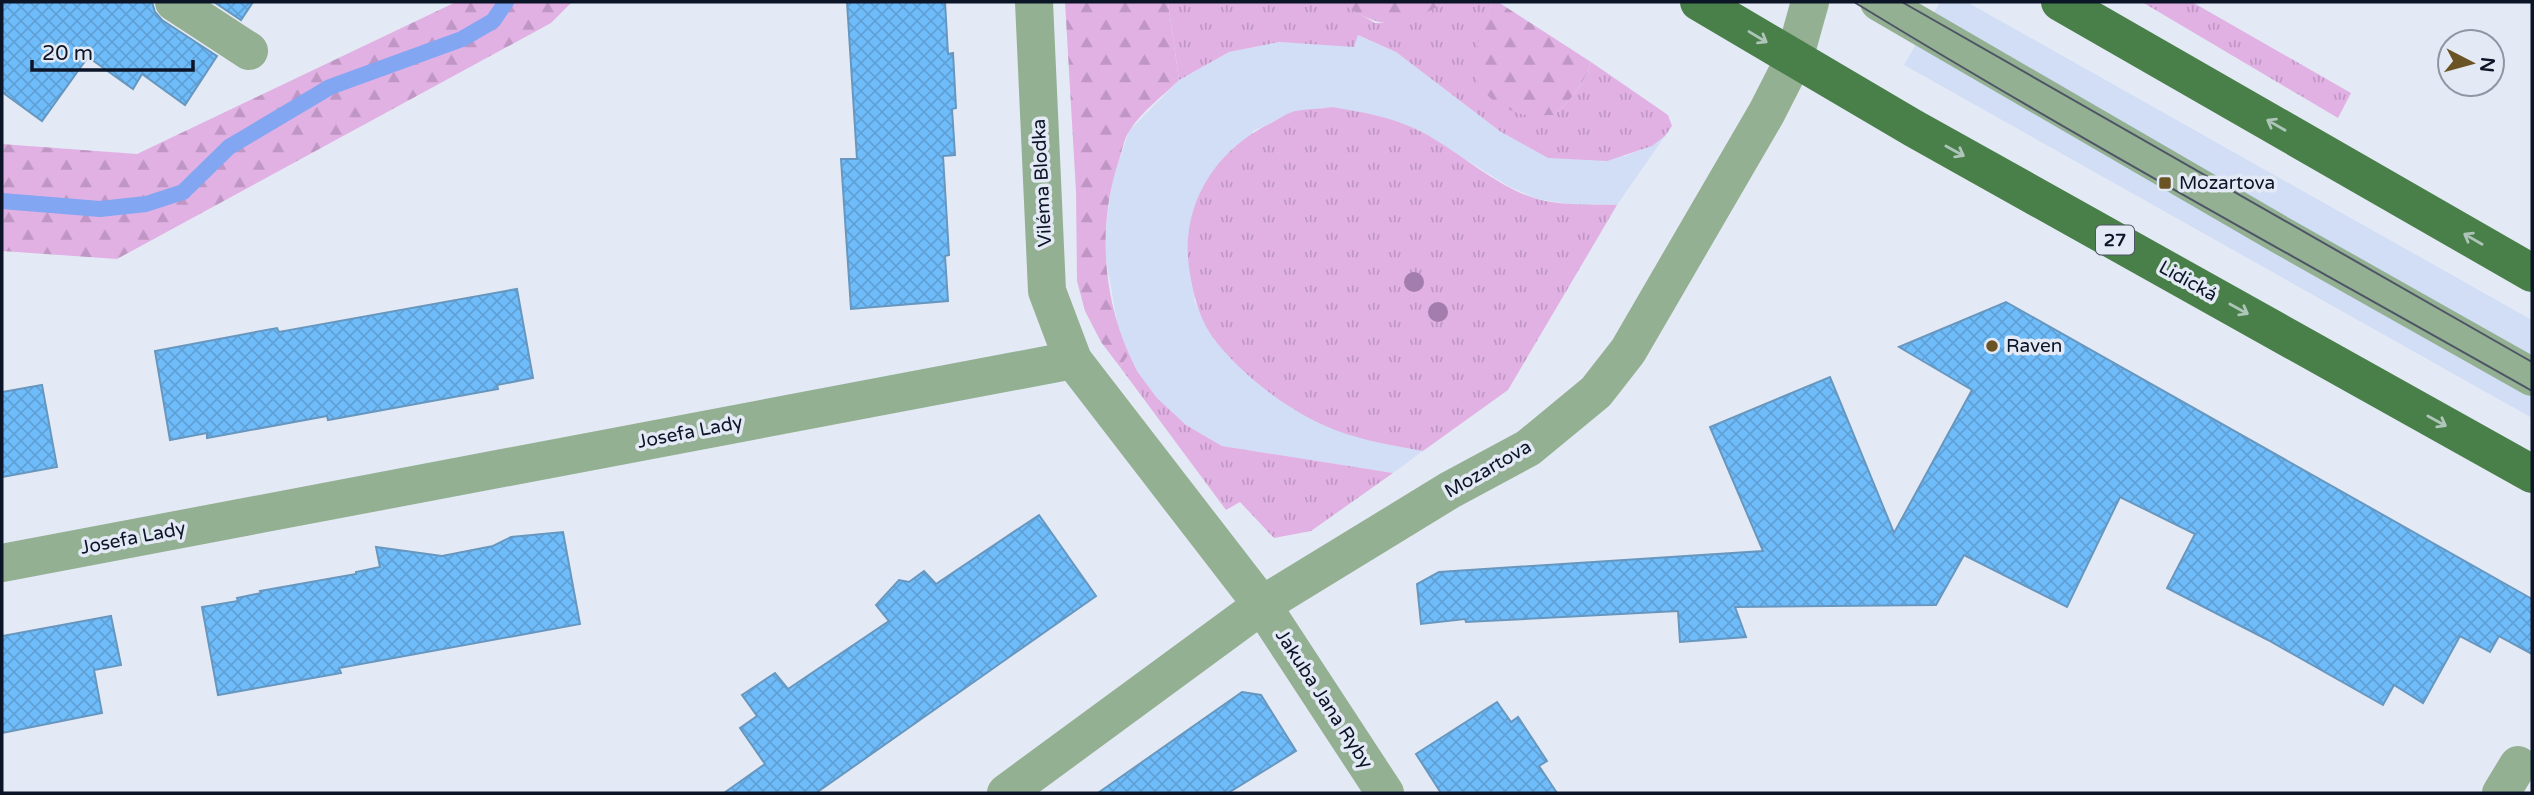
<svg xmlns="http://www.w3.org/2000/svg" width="2534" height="795" font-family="'Varela Round',sans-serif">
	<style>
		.built { fill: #d2def6 }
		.grass { fill: url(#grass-tufts) }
		.forest { fill: url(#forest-firs) }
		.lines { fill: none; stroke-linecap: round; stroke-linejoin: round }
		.stream { stroke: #82a6f2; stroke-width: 16 }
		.building { fill: url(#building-cross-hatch); stroke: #6797bf; stroke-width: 2 }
		.minor { stroke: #94b093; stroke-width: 38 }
		.major { stroke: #497f49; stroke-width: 38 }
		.tram { stroke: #4d5565; stroke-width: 2 }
		.tree { fill: #a37dae }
		.oneway { stroke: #aec5b9 }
		.poi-dot { fill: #6a5424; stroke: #e4eaf5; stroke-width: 2.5 }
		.labels { text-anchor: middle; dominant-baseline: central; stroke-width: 7; stroke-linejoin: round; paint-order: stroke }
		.shield { fill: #e4eaf5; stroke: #4d5565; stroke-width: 2 }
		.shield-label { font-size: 18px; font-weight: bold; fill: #0c1527 }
		.street-label { font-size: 19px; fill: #0c1527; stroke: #e4eaf5 }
		.poi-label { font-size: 19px; fill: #0c1527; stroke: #e4eaf5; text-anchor: start }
	</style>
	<defs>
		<pattern id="grass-tufts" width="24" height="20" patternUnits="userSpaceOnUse" patternTransform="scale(1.75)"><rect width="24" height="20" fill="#e1b1e4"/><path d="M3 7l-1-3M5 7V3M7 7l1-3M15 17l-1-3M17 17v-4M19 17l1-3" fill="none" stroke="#c097c4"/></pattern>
		<pattern id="forest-firs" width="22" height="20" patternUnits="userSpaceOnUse" patternTransform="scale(1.75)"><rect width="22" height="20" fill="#e1b1e4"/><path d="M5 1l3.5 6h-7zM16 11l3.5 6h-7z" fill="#c097c4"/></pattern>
		<pattern id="building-cross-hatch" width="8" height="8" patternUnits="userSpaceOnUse" patternTransform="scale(1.75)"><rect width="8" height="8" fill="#6fbcfa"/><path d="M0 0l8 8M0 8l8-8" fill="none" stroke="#5fa1d6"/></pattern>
	</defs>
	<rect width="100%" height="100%" fill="#e4eaf5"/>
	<!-- built -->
	<g class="built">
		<polygon points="1940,2 1967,2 2532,320 2532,418 1904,65"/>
		<polygon points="1358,35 1396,52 1501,132 1548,158 1625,156 1651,146 1665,136 1617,205 1569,204 1537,199 1508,186 1419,130 1332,107 1294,112 1253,131 1194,300 1215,341 1248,374 1288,404 1321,424 1371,441 1423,451 1393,473 1222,446 1186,425 1157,398 1137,371 1129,354 1119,333 1105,253 1107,217 1113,178 1129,131 1179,80 1229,52 1279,42 1353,46"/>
	</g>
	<!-- grass -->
	<g class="grass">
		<path d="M1168,2H1339L1375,23H1392L1442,4V2H1492L1478,44L1554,115C1572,99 1583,86 1591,62L1668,115L1672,126L1665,136L1652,146L1607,161L1548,158L1501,132L1396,52L1358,35L1354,47L1279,42L1229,52L1179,80Z"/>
		<polygon points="2142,2 2192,2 2351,93 2338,118"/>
		<path d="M1332,107C1362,112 1392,117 1420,131C1459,151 1494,186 1537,199C1562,206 1591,204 1617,205L1508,390L1423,451C1389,445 1353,439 1321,424C1283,406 1243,375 1217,343C1201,324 1194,298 1190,274C1178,209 1213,151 1271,123C1279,119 1287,113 1295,111C1307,109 1320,109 1332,107Z"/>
		<polygon points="1129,354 1137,371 1157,398 1186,425 1222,446 1393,473 1311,531 1274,538 1240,502 1226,510 1120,367"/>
	</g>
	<!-- forest -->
	<g class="forest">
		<polygon points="456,2 572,2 551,23 117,259 2,251 2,144 137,154"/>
		<path d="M1065,2H1168L1179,80C1163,96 1142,111 1130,130C1124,138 1122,151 1119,160C1098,222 1102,294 1129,354L1120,367L1101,342L1085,311L1077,281L1076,192Z"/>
		<path d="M1339,2H1442V4C1397,30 1382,30 1339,2Z"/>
		<path d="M1492,2H1498L1591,62C1583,86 1572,99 1554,115C1545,115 1535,116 1526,115C1505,111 1477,95 1475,71C1473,48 1485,23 1492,2Z"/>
	</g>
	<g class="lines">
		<!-- stream -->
		<polyline class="stream" points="2,201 100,209 146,204 183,192 229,147 330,87 462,39 493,21 506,2"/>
	</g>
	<!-- building -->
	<g class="building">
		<polygon points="2,2 152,2 155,12 162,20 217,56 185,105 142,74 133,89 88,57 42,121 2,92"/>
		<polygon points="214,2 253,2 241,20"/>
		<polygon points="847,2 945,2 948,54 953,53 956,108 952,109 955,155 943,156 949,255 945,256 948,301 851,309 841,159 857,159"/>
		<polygon points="517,289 533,378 497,385 498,389 328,420 327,416 207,438 207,433 170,440 155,351 277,328 279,332"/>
		<polygon points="2006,302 2532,599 2532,654 2499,636 2490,652 2460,636 2423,703 2394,685 2383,705 2268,640 2167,588 2195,534 2120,497 2067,607 1964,555 1936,605 1735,607 1746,637 1680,642 1678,611 1466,622 1465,619 1421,624 1417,584 1439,572 1763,551 1710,427 1830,377 1894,533 1972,390 1899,347"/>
		<polygon points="42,385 57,467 2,477 2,392"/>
		<polygon points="1039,515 1096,596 816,793 724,793 765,764 740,728 757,716 742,695 775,673 788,689 889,621 876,605 899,580 909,582 924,571 936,584"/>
		<polygon points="563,532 580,624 339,668 341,673 218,695 202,607 238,601 237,598 261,593 260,591 356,574 356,572 380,567 376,547 442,556 493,546 511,537"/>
		<polygon points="111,616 121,665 94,670 102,713 2,733 2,636"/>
		<polygon points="1242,692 1261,695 1296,751 1228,793 1098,793"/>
		<polygon points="1497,702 1511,722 1518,717 1547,761 1539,766 1557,793 1441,793 1416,754"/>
	</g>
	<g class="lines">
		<!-- minor -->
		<g class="minor">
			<polyline points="174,2 249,51"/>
			<polyline points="1034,2 1047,291 1073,360 1262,605 1385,793"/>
			<polyline points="1879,2 2284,237 2532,377"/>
			<polyline points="2,563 1073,360"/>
			<polyline points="1006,793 1262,605 1450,490 1528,448 1596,392 1628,351 1767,112 1794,59 1810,2"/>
			<polyline points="2501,793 2518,765"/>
		</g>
		<!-- major -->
		<g class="major">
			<polyline points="1699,2 1913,128 2532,474"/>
			<polyline points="2060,2 2532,273"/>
		</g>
		<!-- tram -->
		<g class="tram">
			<path d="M1854,2C2076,138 2306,263 2532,391"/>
			<polyline points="1902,2 2532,362"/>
		</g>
	</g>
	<!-- trees -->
	<g class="tree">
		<circle cx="1414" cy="282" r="10"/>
		<circle cx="1438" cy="312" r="10"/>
	</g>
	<!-- one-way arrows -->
	<defs><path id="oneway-shaft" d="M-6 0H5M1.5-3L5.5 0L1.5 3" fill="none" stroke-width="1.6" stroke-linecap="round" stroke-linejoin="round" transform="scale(1.75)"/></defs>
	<g class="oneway">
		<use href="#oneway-shaft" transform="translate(1758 37) rotate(31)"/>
		<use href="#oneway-shaft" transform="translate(2276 125) rotate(-150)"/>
		<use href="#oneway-shaft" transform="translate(1955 151) rotate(29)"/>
		<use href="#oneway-shaft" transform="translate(2473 239) rotate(-150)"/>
		<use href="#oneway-shaft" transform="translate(2239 309) rotate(29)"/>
		<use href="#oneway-shaft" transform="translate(2437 421) rotate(29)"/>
	</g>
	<!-- markers -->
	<g class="poi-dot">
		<rect x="2158" y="176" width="14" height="14" rx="3.5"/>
		<circle cx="1992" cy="346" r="7"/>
	</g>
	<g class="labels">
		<!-- shield labels -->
		<rect class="shield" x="2096" y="225.5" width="38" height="29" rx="5"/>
		<g class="shield-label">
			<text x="2115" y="240">27</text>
		</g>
		<!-- street labels -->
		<g class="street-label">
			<text transform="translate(1042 183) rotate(-93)">Viléma Blodka</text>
			<text transform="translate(2188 281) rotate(29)">Lidická</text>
			<text transform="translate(690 432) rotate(-11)">Josefa Lady</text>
			<text transform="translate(1488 469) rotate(-30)">Mozartova</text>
			<text transform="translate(133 538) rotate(-11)">Josefa Lady</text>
			<text transform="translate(1324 699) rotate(57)">Jakuba Jana Ryby</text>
		</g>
		<!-- poi labels -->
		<g class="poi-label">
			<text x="2179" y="183">Mozartova</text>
			<text x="2006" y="346">Raven</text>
		</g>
	</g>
	<!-- border -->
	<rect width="2534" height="795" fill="none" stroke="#0c1527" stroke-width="7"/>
	<!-- north arrow -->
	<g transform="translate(2471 63) rotate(96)"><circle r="33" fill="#e4eaf5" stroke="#8e95a3" stroke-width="2"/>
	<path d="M0-5L12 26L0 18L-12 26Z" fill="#6a5424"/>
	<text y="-10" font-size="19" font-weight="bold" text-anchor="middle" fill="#0c1527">N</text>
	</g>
	<!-- scale -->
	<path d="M32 60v10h161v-10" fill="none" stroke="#0c1527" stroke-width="3.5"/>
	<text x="42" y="60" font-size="21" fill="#0c1527" stroke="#e4eaf5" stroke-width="5" paint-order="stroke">20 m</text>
</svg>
